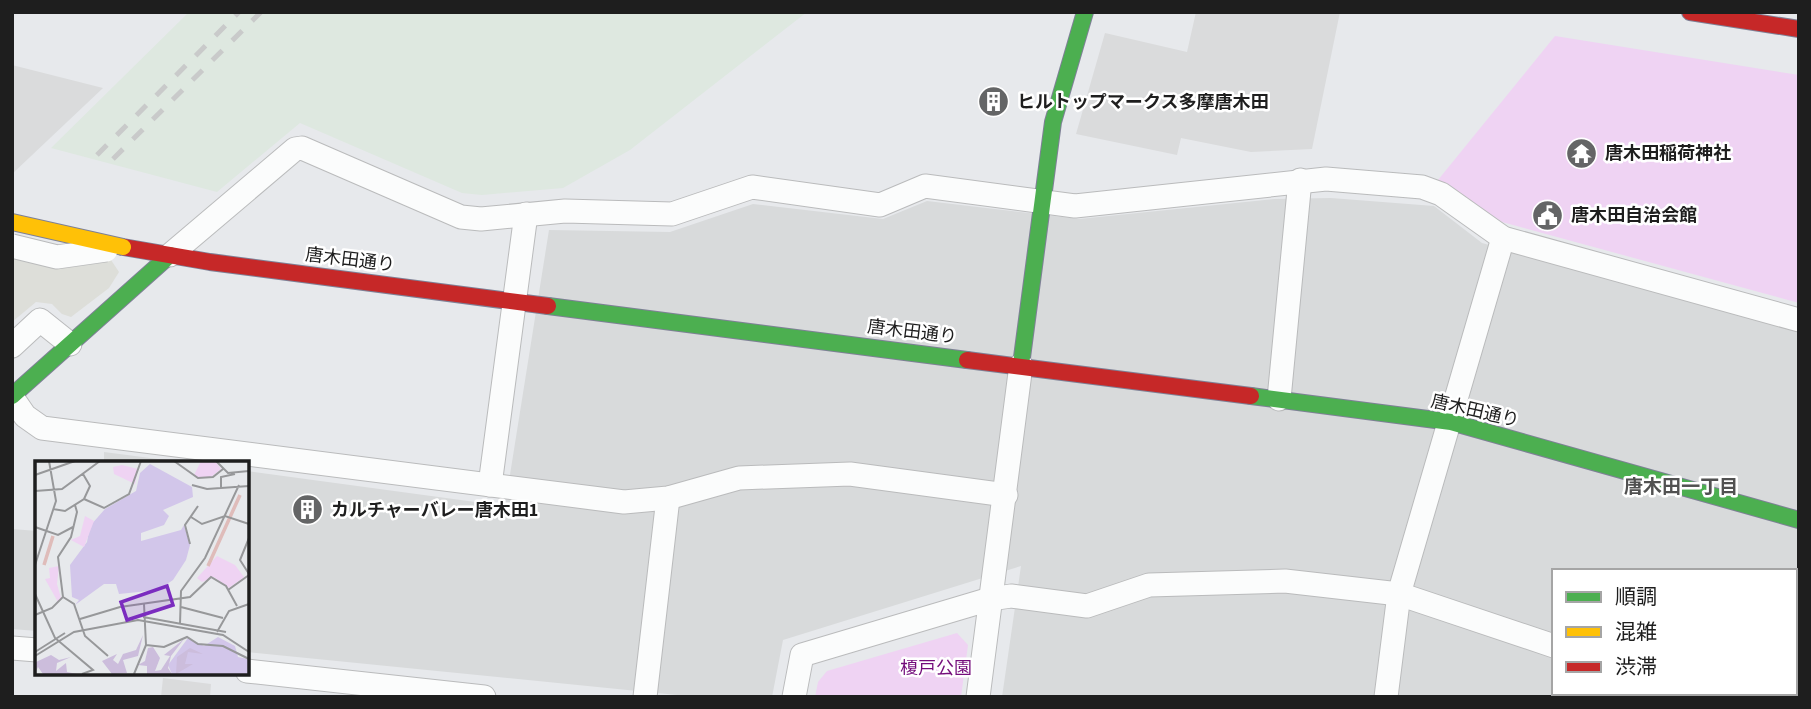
<svg xmlns="http://www.w3.org/2000/svg" width="1811" height="709" font-family="'Source Sans 3','Noto Sans JP',sans-serif">
	<style>
		.residential { fill: #d8dadb; fill-rule: evenodd }
		.industrial { fill: #dee8e0 }
		.park { fill: #efd3f3 }
		.parking { fill: #dadbdc }
		.plaza { fill: #ddded9 }
		.lines { fill: none; stroke-linecap: round; stroke-linejoin: round }
		.street-casing { stroke: #babbbc; stroke-width: 25 }
		.fast-casing { stroke: #7e8096; stroke-width: 18 }
		.jam-casing { stroke: #7e8096; stroke-width: 18 }
		.street { stroke: #fbfcfc; stroke-width: 23 }
		.fast { stroke: #4caf50; stroke-width: 16 }
		.jam { stroke: #c62828; stroke-width: 16 }
		.rail { stroke: #c9caca; stroke-width: 5; stroke-dasharray: 14 14; stroke-linecap: butt }
		.street-bridge-casing { stroke: #babbbc; stroke-width: 25; stroke-linecap: butt }
		.slow-bridge-casing { stroke: #7e8096; stroke-width: 18; stroke-linecap: butt }
		.street-bridge { stroke: #fbfcfc; stroke-width: 23 }
		.slow-bridge { stroke: #ffc107; stroke-width: 16 }
		.labels { text-anchor: middle; dominant-baseline: central; stroke-width: 5; stroke-linejoin: round; paint-order: stroke }
		.poi-label { font-size: 18px; font-weight: bold; fill: #1e1e1e; stroke: #fff; text-anchor: start }
		.street-label { font-size: 18px; fill: #1e1e1e; stroke: #fff }
		.park-label { font-size: 18px; fill: #740d7b; stroke: #fff }
		.neighbourhood-label { font-size: 19px; font-weight: bold; fill: #515151; stroke: #fff }
		.inset-river { fill: none; stroke: #dfbcba; stroke-width: 3.5 }
		.inset-road { fill: none; stroke: #97989a; stroke-width: 2 }
		.view { fill: #7b2cbf; fill-opacity: 0.15; stroke: #7b2cbf; stroke-width: 3.5 }
		.inset-edge { fill: none; stroke: #1e1e1e; stroke-width: 3.5 }
	</style>
	<rect width="100%" height="100%" fill="#e7e9ec"/>
	<!-- residential -->
	<g class="residential">
		<path d="M1331,198L1434,206L1482,243L1799,332V697H1002L1021,566L783,640L772,697H697L247,652V471L505,506L549,230L670,232L753,204L883,219L927,201L1079,219L1274,199ZM1554,571H1795V693H1554Z"/>
		<polygon points="104,452 181,462 104,462"/>
		<polygon points="12,529 37,531 37,631 12,629"/>
	</g>
	<!-- industrial -->
	<polygon class="industrial" points="189,12 807,12 630,150 563,188 482,195 462,193 300,123 217,192 51,148"/>
	<!-- park -->
	<g class="park">
		<polygon points="1555,36 1799,75 1799,303 1502,222 1438,180"/>
		<polygon points="957,633 968,645 961,697 815,697 818,682 827,671"/>
	</g>
	<!-- parking -->
	<g class="parking">
		<polygon points="1196,12 1340,12 1312,149 1251,152 1181,138 1177,155 1076,134 1105,33 1187,52"/>
		<polygon points="12,65 103,88 12,174"/>
		<polygon points="163,678 211,684 210,697 161,697"/>
	</g>
	<!-- plaza -->
	<polygon class="plaza" points="12,255 111,260 119,272 109,288 71,317 62,314 52,304 36,302 12,322"/>
	<g class="lines">
		<defs>
			<g id="street">
				<polyline points="170,255 295,149 302,148 461,217 481,219 565,211 672,214 752,187 880,205 925,186 1075,206 1326,179 1422,187 1441,194 1503,238 1799,320"/>
				<polyline points="12,346 40,320 70,344"/>
				<polyline points="12,397 25,416 42,428 624,502 668,498 739,478 850,474 1006,495"/>
				<polyline points="1279,399 1300,180"/>
				<polyline points="490,485 526,214"/>
				<polyline points="12,648 37,650"/>
				<polyline points="247,671 484,697"/>
				<polyline points="1656,693 1663,697"/>
				<polyline points="645,697 668,498"/>
				<polyline points="794,697 802,655 990,599 1011,596 1087,606 1149,585 1285,581 1399,594 1554,646"/>
				<polyline points="978,697 1021,365"/>
				<polyline points="1386,697 1399,594 1503,238"/>
			</g>
			<g id="fast">
				<polyline points="548,306 967,360"/>
				<polyline points="1021,365 1053,122 1085,12"/>
				<polyline points="12,396 170,255"/>
				<polyline points="1251,396 1451,422 1799,520"/>
			</g>
			<g id="jam">
				<polyline points="1690,12 1799,29"/>
				<polyline points="123,247 210,262 548,306"/>
				<polyline points="967,360 1251,396"/>
			</g>
		</defs>
		<!-- street casing -->
		<use href="#street" class="street-casing"/>
		<!-- fast casing -->
		<use href="#fast" class="fast-casing"/>
		<!-- jam casing -->
		<use href="#jam" class="jam-casing"/>
		<!-- street -->
		<use href="#street" class="street"/>
		<!-- fast -->
		<use href="#fast" class="fast"/>
		<!-- jam -->
		<use href="#jam" class="jam"/>
		<!-- rail -->
		<g class="rail">
			<polyline points="97,155 239,12"/>
			<polyline points="113,159 261,12"/>
		</g>
		<defs>
			<polyline id="street-bridge" points="12,246 57,257 106,250"/>
			<polyline id="slow-bridge" points="12,222 123,247"/>
		</defs>
		<!-- street-bridge casing -->
		<use href="#street-bridge" class="street-bridge-casing"/>
		<!-- slow-bridge casing -->
		<use href="#slow-bridge" class="slow-bridge-casing"/>
		<!-- street-bridge -->
		<use href="#street-bridge" class="street-bridge"/>
		<!-- slow-bridge -->
		<use href="#slow-bridge" class="slow-bridge"/>
	</g>
	<!-- icons -->
	<defs>
		<symbol id="building-disc" viewBox="-11 -11 22 22"><circle r="9.5" fill="#646566" stroke="#fff"/><path d="M-4-6H4V6H1V3H-1V6H-4ZM-2.5-4.3h1.7v1.8h-1.7ZM.8-4.3h1.7v1.8H.8ZM-2.5-1h1.7V.8h-1.7ZM.8-1h1.7V.8H.8Z" fill="#fff"/></symbol>
		<symbol id="temple-disc" viewBox="-11 -11 22 22"><circle r="9.5" fill="#646566" stroke="#fff"/><path d="M0-6L5-2H3V0L6.5 2.5H4V6H1.5V3h-3V6H-4V2.5H-6.5L-3 0V-2H-5Z" fill="#fff"/></symbol>
		<symbol id="civic-disc" viewBox="-11 -11 22 22"><circle r="9.5" fill="#646566" stroke="#fff"/><path d="M-.6-6.5H3V-4.5H.6V-3L4-1V1h2V6H-6V1h2V-1L-.6-3ZM-1.2 2.5V6h2.4V2.5Z" fill="#fff"/></symbol>
	</defs>
	<g fill-rule="evenodd">
		<use href="#building-disc" x="976" y="84" width="35" height="35"/>
		<use href="#temple-disc" x="1564" y="136" width="35" height="35"/>
		<use href="#civic-disc" x="1530" y="198" width="35" height="35"/>
		<use href="#building-disc" x="290" y="492" width="35" height="35"/>
	</g>
	<g class="labels">
		<!-- poi labels -->
		<g class="poi-label">
			<text x="1017" y="102">ヒルトップマークス多摩唐木田</text>
			<text x="1605" y="153">唐木田稲荷神社</text>
			<text x="1571" y="215">唐木田自治会館</text>
			<text x="331" y="510">カルチャーバレー唐木田1</text>
		</g>
		<!-- street labels -->
		<g class="street-label">
			<text transform="translate(350 260) rotate(7)">唐木田通り</text>
			<text transform="translate(912 332) rotate(7)">唐木田通り</text>
			<text transform="translate(1475 411) rotate(13)">唐木田通り</text>
		</g>
		<!-- park labels -->
		<g class="park-label">
			<text x="936" y="668">榎戸公園</text>
		</g>
		<!-- neighbourhood labels -->
		<g class="neighbourhood-label">
			<text x="1681" y="487">唐木田一丁目</text>
		</g>
	</g>
	<!-- overview -->
	<g transform="translate(35 461)">
		<rect width="214" height="214" fill="#e7e9ec"/>
		<path d="M115,3L157,26L158,36L128,49L134,55L129,64L106,72V80L146,69L149,64L155,84L151,99L138,119L123,129L84,133L81,123H69L40,144L44,139L37,136L35,104L52,81L55,65L70,48L101,30L105,12ZM183,176L200,185L203,196L213,198V213H137L133,204L153,177L169,185Z" fill="#d2c6ea"/>
		<path d="M108,174L103,195L88,199L92,212L77,213L67,200L82,193L78,199L83,203L88,193L101,189ZM149,178L136,195L133,207L137,213H112V205L103,204L110,200L113,187L118,186L125,197L120,210L126,209L135,195L129,194ZM155,187L168,193L153,191L150,203H158L141,213L142,196ZM16,194L24,199L36,196L22,202L21,210L31,202L32,211L42,213H8L3,206L0,213L1,201Z" fill="#ccbddc"/>
		<path d="M166,0H180L186,8L176,16H163L159,14ZM87,4L103,8L100,23L79,13L78,6ZM50,55L59,60L49,86L36,79L45,75ZM182,95L200,104L209,116L194,127L179,116L167,121L162,117ZM24,105L22,123L26,137L23,141L10,118L15,117L14,107Z" fill="#efd3f3"/>
		<path class="inset-river" d="M9,104L18,75M173,105L205,34"/>
		<path class="inset-road" d="M139,0L163,17L178,16L188,8M181,0L193,12L214,10M0,14L40,0M157,24L172,28L214,25M186,27V16L200,13M0,30L27,28L65,0M49,38L69,47L94,33L106,0M18,48L30,50L49,38L55,25L48,13M156,56L167,63L190,55L214,63M0,66L23,74L38,66M214,77L205,99L214,113M155,83L150,64L163,45M0,104L21,40L14,0M193,129L214,114M0,133L20,177L58,209L47,213M28,136L39,143L50,175L73,195M146,146L188,157M0,154L17,147L28,136L23,96L36,76L42,51L40,44M108,156L191,171M45,158L85,146L155,136L176,116L191,125L202,145M145,163L146,130L170,97L204,24M182,171L194,150L214,143M111,184L129,186L152,176L163,183L188,185L214,198M0,191L30,172M0,195L39,171L103,159L188,174L214,191M99,213L111,184L109,143"/>
		<path class="view" d="M132,125L138,144L92,159L86,141Z"/>
		<rect width="214" height="214" class="inset-edge"/>
	</g>
	<!-- border -->
	<rect width="1811" height="709" fill="none" stroke="#1e1e1e" stroke-width="28"/>
	<!-- legend -->
	<rect x="1552" y="569" width="245" height="126" fill="#ffffff" stroke="#a5a5a5" stroke-width="2"/>
	<rect x="1566" y="592" width="35" height="10" fill="#4caf50" stroke="#a5a5a5" stroke-width="2"/>
	<text x="1615" y="604" font-size="21" fill="#1e1e1e">順調</text>
	<rect x="1566" y="627" width="35" height="10" fill="#ffc107" stroke="#a5a5a5" stroke-width="2"/>
	<text x="1615" y="639" font-size="21" fill="#1e1e1e">混雑</text>
	<rect x="1566" y="662" width="35" height="10" fill="#c62828" stroke="#a5a5a5" stroke-width="2"/>
	<text x="1615" y="674" font-size="21" fill="#1e1e1e">渋滞</text>
</svg>
